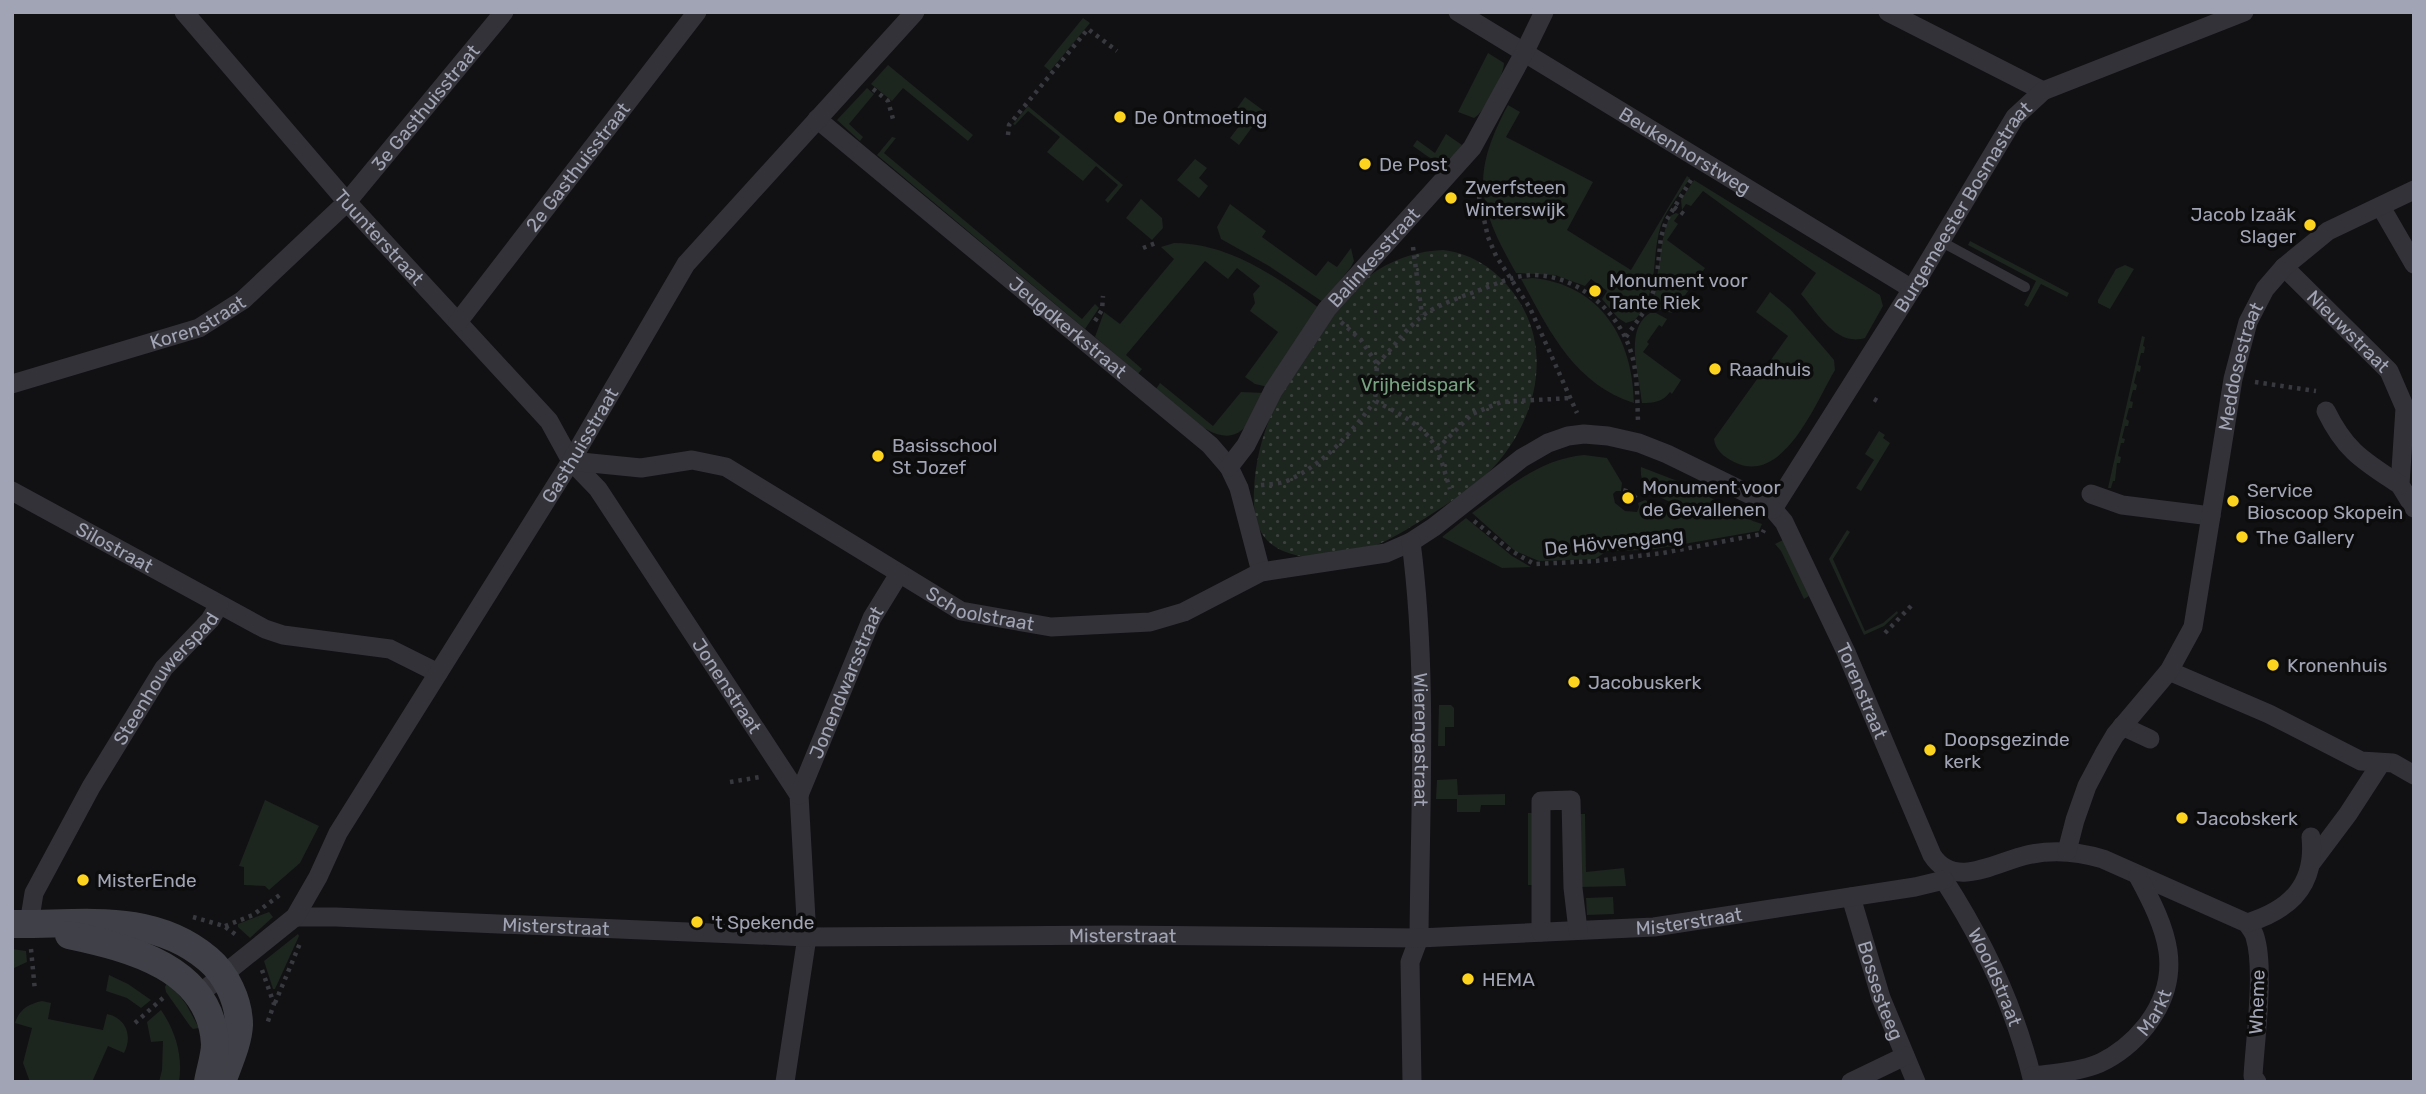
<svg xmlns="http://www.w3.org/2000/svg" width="2426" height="1094" font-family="Rubik,sans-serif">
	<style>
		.green { fill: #1d251f }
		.park { fill: url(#park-dots) }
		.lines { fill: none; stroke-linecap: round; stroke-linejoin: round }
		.path { stroke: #38393f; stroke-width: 4.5; stroke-dasharray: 3.5 5; stroke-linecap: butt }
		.lane { stroke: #323238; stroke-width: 10 }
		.street { stroke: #323238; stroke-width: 19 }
		.secondary { stroke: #404048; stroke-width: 28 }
		.poi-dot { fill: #fcd31f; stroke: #0c0c0d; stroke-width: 2.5 }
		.labels { text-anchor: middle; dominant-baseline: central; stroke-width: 7; stroke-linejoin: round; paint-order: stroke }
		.street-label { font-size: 19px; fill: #a1a4b4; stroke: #0c0c0d }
		.poi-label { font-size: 19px; fill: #a1a4b4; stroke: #0c0c0d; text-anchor: start }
		.park-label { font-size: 19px; fill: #77a180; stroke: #0c0c0d }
	</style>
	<defs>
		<pattern id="park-dots" width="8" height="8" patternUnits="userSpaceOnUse" patternTransform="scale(1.75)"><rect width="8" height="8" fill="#1d251f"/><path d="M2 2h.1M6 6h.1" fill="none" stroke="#3b423d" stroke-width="1.8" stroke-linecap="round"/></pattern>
	</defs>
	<rect width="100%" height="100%" fill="#111113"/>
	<!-- green -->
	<g class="green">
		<polygon points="1083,18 1090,23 1050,71 1044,66"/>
		<path d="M1488,53L1504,63C1504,75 1485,112 1474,118L1458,112Z"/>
		<polygon points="888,65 973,135 968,141 903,88 892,101 871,84"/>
		<polygon points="867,88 874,94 849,124 863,137 860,141 837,120"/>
		<polygon points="1245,97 1264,111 1239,145 1230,138 1240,125 1230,118"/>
		<path d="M1508,105L1520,112L1506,137L1593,182L1567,230L1631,270L1687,176L1690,178C1681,193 1667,208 1661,225C1650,260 1661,289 1635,320L1626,323L1618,318L1602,299L1607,291L1591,279L1585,286L1555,275L1516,273C1478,206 1470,176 1508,105Z"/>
		<polygon points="1028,106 1123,185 1108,203 1105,200 1118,185 1096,166 1083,181 1047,152 1060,137 1028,111 1015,125 1013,124"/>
		<path d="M1446,134L1462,145C1444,171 1434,161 1413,146L1417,140L1435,153Z"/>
		<polygon points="892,137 896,138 884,153 1082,319 1095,304 1099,308 1085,329 877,155"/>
		<polygon points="1195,159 1207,168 1199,178 1208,186 1199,198 1177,180"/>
		<path d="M1694,180L1880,295L1883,306L1865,338C1836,347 1817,312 1801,294L1816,273L1703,191L1691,206L1686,204L1682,210L1681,200Z"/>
		<polygon points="1141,199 1162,218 1163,228 1152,240 1126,218"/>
		<polygon points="1230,204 1266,231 1262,237 1316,276 1328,261 1337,267 1351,248 1354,261 1351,267 1323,302 1269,266 1221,239 1217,227"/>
		<path d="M1676,213L1679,214L1674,221L1678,224L1667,240L1705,268L1672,313L1657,309L1652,301C1660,274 1659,240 1670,216Z"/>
		<polygon points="1970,241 2069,293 2067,297 2041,284 2028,307 2024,305 2036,281 1968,245"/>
		<path d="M1174,243C1229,243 1277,277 1319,308L1268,387L1255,384L1245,377L1278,332L1250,311L1255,303L1253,294L1260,286L1237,268L1228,279L1205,261L1126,355L1142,369L1138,374L1095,337L1104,312L1120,324L1174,259L1161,247Z"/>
		<polygon points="2125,265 2134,269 2110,309 2098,303 2098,300 2116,269"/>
		<path d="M1533,278C1601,285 1633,339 1634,403C1574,384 1549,330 1521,279Z"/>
		<path d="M1770,292L1790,309L1829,354L1834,360L1835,370C1816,402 1783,487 1734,462C1724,457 1715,450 1714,439L1788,336L1756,312Z"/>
		<path d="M1650,313H1656L1667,319L1662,327L1659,325L1647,342L1649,344L1643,352L1681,380L1672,394L1670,392C1663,402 1653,403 1642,403C1640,377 1623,330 1650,313Z"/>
		<polygon points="2142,336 2145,337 2143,346 2145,347 2144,353 2141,353 2138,365 2141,366 2140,372 2137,371 2134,383 2137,385 2136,390 2133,390 2130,401 2133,402 2132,408 2129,408 2126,419 2129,421 2128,426 2125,426 2122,438 2125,439 2124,443 2121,443 2118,456 2121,457 2120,463 2117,463 2115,481 2113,481 2111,488 2108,488"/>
		<path d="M1160,383L1213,426L1241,392L1265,393C1258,405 1252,422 1242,430C1217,452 1175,404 1156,389Z"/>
		<polygon points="1879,431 1885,435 1883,438 1890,443 1861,491 1856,488 1874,460 1865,454"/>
		<path d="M1584,455L1607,458L1622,483L1621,491H1616L1613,494L1615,503L1625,511L1637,512L1639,507L1638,503L1645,500C1676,516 1694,526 1725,506L1753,521L1762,524L1759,531L1649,550L1607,551L1595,559L1539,561L1515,551L1472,513C1507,488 1540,459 1584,455Z"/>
		<path d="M1641,467L1680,482L1717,501C1709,505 1700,511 1691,510C1684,509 1677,505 1670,502C1654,494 1639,488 1641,467Z"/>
		<polygon points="1466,518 1512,556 1531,567 1502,568 1442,537"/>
		<polygon points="1847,530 1850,532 1833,559 1865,631 1883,623 1897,611 1898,613 1884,626 1864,635 1829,559"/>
		<polygon points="1783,540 1809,596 1804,599 1781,551 1775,544"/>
		<polygon points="1439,705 1451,705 1454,708 1454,727 1445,727 1445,746 1438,746"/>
		<polygon points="1457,779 1458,795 1505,794 1505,805 1481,805 1480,812 1457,812 1457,799 1436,799 1437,780"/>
		<polygon points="265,800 319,826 300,863 269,890 265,886 244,885 244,867 239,866"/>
		<polygon points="1528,813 1534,813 1535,885 1528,885"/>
		<polygon points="1579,814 1585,814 1586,872 1624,868 1626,886 1581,887"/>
		<polygon points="1613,897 1614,914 1587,915 1586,898"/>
		<polygon points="269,912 273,917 250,938 238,927 238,924"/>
		<polygon points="298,934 299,936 275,989 273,989 264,961"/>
		<polygon points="12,949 26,951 27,962 12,969"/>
		<polygon points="109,975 128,984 151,1000 141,1008 127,998 106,991"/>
		<polygon points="168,981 186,1004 199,1028 193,1029 190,1026 166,992 165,987"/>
		<path d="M42,1001L51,1003L48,1019L103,1030L107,1014C126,1018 133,1036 124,1053L108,1046L92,1082H30L23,1063L32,1028L15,1023C19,1010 28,1004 42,1001Z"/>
		<path d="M161,1010C176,1032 183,1056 179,1082H159L162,1070L163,1041L151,1042L147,1022Z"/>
	</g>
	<!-- park -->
	<path class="park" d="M1443,250C1476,254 1501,273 1519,301C1555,358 1532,430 1487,474C1469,491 1447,504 1427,517C1409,528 1391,540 1371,547C1355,553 1336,554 1319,557C1307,559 1294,555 1283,551C1256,539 1253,516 1254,490C1257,419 1298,355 1344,303C1352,294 1360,283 1369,276C1391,260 1416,251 1443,250Z"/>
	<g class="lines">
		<!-- path -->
		<g class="path">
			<polyline points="873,89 888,101 893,119"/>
			<polyline points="1008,135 1009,125 1088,29 1117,51"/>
			<polyline points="1475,179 1488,237 1496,256 1530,308 1577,413"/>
			<polyline points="1674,207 1685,215"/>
			<polyline points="1413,247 1422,315"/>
			<polyline points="1143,248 1156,243"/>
			<polyline points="1095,321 1102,310 1103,296"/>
			<path d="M1341,322L1361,340L1377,364L1375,401C1398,413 1427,426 1438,452C1443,464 1446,477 1450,489"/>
			<polyline points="1626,337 1648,306 1656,284 1661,237 1666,221 1691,180"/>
			<path d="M1377,364C1392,349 1405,330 1421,317C1433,306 1469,294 1485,288C1500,282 1515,276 1531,275C1576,274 1618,310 1631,352C1638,374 1637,399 1638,421"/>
			<polyline points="2255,382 2316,391"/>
			<polyline points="1874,399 1879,402"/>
			<polyline points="1437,449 1472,414 1501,402 1571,398"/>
			<path d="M1261,485C1270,484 1281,484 1289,480C1325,463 1351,433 1375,401"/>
			<polyline points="1625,492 1627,485"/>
			<polyline points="1634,497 1636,495"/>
			<polyline points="1474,521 1510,550 1534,564 1596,561 1663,553 1762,534 1764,530"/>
			<polyline points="1885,633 1911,606"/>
			<polyline points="730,782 760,777"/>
			<polyline points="193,917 224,926 239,937"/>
			<polyline points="225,926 253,915 281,894"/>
			<polyline points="31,949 35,991"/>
			<polyline points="262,970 274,1004 267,1024"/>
			<polyline points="275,1003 301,941"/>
			<polyline points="135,1023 163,998"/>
		</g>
		<!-- lane -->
		<polyline class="lane" points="1940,241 2025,287"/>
		<!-- street -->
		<g class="street">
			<path id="s1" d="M184,12L347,202L549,421L571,461L598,489L799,795L807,937L785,1082"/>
			<path id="s2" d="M1458,12L1912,289"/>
			<polyline points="1888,12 2043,91"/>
			<path id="s3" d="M817,119L1210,445L1229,467L1239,488L1261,572"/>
			<polyline points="2381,207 2414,264"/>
			<path id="s4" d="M2284,267L2389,371L2405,408L2400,485L2414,508"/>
			<path id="s5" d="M458,322L697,12"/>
			<path id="s6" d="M12,384L199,328L243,300L347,202L504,12"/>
			<path d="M2326,411C2346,452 2364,461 2400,485"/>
			<path id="s7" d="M571,461L641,468L692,460L726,467L961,611L1051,627L1150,622L1184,612L1261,572L1386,553L1411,542L1434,527L1522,458L1548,443L1568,436L1584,434L1608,436L1639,443L1667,454L1759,499L1773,509L1784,522L1846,652L1932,855C1954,890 1996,862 2027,855C2053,849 2077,851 2103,859L2247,923C2250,928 2254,932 2255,937C2265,969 2255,1041 2253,1076L2257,1082"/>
			<path id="s8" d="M1229,467L1246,445L1273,391L1327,309L1472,148L1524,53L1544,12"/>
			<path id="s9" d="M12,491L265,629L283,635L390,649L438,673"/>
			<polyline points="2091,494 2122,505 2211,516"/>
			<path id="s10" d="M1773,509L1912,289L2015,117L2043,91L2244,12"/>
			<path id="s11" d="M1411,542C1428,672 1420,807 1419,938L1410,962L1412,1082"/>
			<polyline points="2169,671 2269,714 2361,761 2393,763 2414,775"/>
			<polyline points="2122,726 2150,739"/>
			<path id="s12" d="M799,795L872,618L899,574"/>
			<path id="s13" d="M2067,851L2075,820L2087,786L2105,752L2115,735L2169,671L2193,627L2233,379L2248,322L2265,289L2284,267L2328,231L2414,190"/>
			<polyline points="2312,862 2348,814 2381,763"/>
			<path id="s14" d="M1944,880C1984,942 2016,1010 2033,1082"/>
			<path id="s15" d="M1851,897L1881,998L1916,1082"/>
			<path id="s16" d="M295,917H336L807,937L1117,935L1419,938L1654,927L1915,887L1944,880"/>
			<path d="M2247,923C2290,910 2316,885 2311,837"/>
			<path id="s17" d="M29,924L34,893L91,787L164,668L210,620L219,605"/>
			<polyline points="1541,932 1541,801 1571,800 1573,888 1578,930"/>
			<path id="s18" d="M198,995L295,917L318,877L338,833L571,461L686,264L915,12"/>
			<path id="s19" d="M2032,1076C2055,1073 2079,1072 2100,1063C2119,1054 2134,1041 2146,1026C2187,973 2166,928 2138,876"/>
			<polyline points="1851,1082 1905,1056"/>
		</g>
		<!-- secondary -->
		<g class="secondary">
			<path d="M12,924C81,925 151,911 208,959C226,974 239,1001 239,1025C238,1044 228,1064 222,1082"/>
			<path d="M69,935C130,948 211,968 215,1044C215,1056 210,1070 208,1082"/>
		</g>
	</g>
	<!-- markers -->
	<g class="poi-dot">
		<circle cx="1120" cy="117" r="7"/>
		<circle cx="1365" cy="164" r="7"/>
		<circle cx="1451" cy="198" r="7"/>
		<circle cx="2310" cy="225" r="7"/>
		<circle cx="1595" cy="291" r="7"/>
		<circle cx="1715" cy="369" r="7"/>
		<circle cx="878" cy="456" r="7"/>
		<circle cx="1628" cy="498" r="7"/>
		<circle cx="2233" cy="501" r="7"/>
		<circle cx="2242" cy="537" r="7"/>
		<circle cx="2273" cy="665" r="7"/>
		<circle cx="1574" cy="682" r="7"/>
		<circle cx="1930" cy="750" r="7"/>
		<circle cx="2182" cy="818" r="7"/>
		<circle cx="83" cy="880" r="7"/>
		<circle cx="697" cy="922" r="7"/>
		<circle cx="1468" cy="979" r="7"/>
	</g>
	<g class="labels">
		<!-- street labels -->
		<g class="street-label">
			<text stroke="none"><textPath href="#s6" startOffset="513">3e Gasthuisstraat</textPath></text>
			<text stroke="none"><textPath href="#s2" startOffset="266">Beukenhorstweg</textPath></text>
			<text stroke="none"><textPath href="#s5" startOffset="196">2e Gasthuisstraat</textPath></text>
			<text stroke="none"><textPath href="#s10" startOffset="357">Burgemeester Bosmastraat</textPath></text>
			<text stroke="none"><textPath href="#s1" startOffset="298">Tuunterstraat</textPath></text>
			<text stroke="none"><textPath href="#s8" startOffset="256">Balinkesstraat</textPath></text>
			<text stroke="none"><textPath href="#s6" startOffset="196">Korenstraat</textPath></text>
			<text stroke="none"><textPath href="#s3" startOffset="326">Jeugdkerkstraat</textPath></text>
			<text stroke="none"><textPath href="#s4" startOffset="91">Nieuwstraat</textPath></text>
			<text stroke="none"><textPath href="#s13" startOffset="525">Meddosestraat</textPath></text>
			<text stroke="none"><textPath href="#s18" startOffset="676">Gasthuisstraat</textPath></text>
			<text transform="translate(1614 542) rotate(-6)">De Hövvengang</text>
			<text stroke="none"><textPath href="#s9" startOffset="117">Silostraat</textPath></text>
			<text stroke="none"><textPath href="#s7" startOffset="450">Schoolstraat</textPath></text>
			<text stroke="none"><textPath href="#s17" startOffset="284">Steenhouwerspad</textPath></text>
			<text stroke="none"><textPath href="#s12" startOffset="122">Jonendwarsstraat</textPath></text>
			<text stroke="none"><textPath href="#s1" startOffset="868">Jonenstraat</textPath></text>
			<text stroke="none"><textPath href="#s7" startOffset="1514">Torenstraat</textPath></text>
			<text stroke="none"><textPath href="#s11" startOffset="198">Wierengastraat</textPath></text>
			<text stroke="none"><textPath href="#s16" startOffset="1395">Misterstraat</textPath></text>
			<text stroke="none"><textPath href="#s16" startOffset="261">Misterstraat</textPath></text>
			<text stroke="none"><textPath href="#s16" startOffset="828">Misterstraat</textPath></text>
			<text stroke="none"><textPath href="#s14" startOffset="110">Wooldstraat</textPath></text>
			<text stroke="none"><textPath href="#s15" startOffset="98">Bossesteeg</textPath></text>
			<text transform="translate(2257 1002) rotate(-88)">Wheme</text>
			<text stroke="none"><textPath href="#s19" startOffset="145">Markt</textPath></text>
		</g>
		<!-- poi labels -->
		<g class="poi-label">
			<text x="1134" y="117">De Ontmoeting</text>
			<text x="1379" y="164">De Post</text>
			<text x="1465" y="187">Zwerfsteen<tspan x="1465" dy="22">Winterswijk</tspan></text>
			<text x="2296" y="214" text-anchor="end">Jacob Izaäk<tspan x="2296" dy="22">Slager</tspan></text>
			<text x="1609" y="280">Monument voor<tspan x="1609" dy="22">Tante Riek</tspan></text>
			<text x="1729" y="369">Raadhuis</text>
			<text x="892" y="445">Basisschool<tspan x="892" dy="22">St Jozef</tspan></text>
			<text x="1642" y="487">Monument voor<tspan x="1642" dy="22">de Gevallenen</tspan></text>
			<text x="2247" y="490">Service<tspan x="2247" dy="22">Bioscoop Skopein</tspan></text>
			<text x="2256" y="537">The Gallery</text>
			<text x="2287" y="665">Kronenhuis</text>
			<text x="1588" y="682">Jacobuskerk</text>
			<text x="1944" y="739">Doopsgezinde<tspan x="1944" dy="22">kerk</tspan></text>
			<text x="2196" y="818">Jacobskerk</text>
			<text x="97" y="880">MisterEnde</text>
			<text x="711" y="922">'t Spekende</text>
			<text x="1482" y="979">HEMA</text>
		</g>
		<!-- park labels -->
		<g class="park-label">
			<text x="1418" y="384">Vrijheidspark</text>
		</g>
	</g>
	<!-- border -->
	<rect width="2426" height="1094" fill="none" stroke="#a1a4b4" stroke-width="28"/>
</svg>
